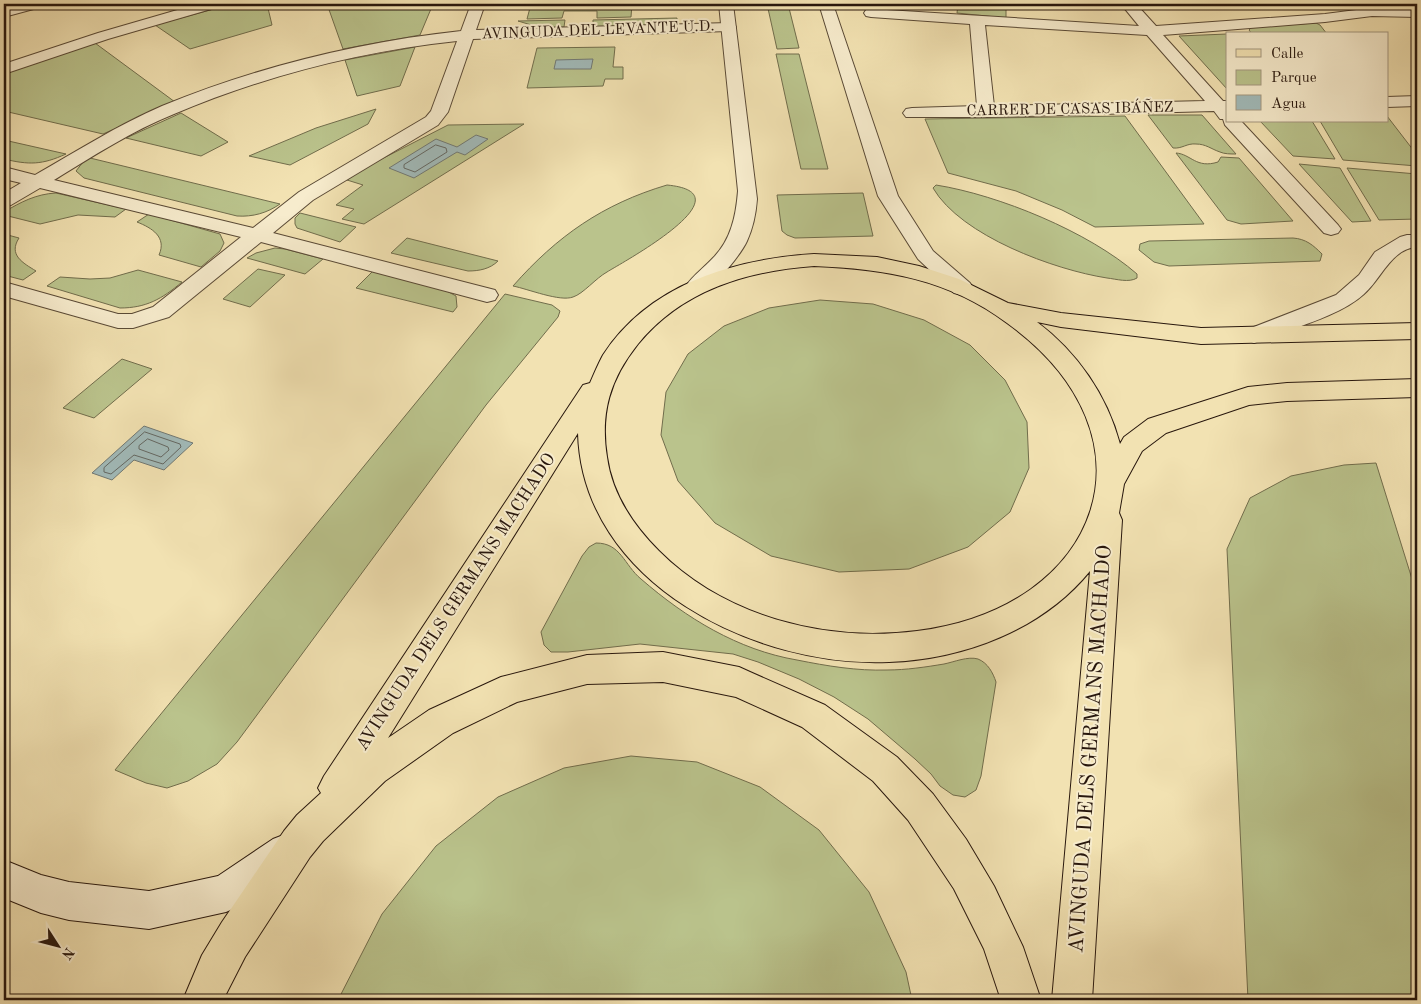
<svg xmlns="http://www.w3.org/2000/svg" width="1421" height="1004" font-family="'Old Standard TT',serif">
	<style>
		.green { fill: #bac38c; stroke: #716d4c }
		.water { fill: #a1bab9; stroke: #717974 }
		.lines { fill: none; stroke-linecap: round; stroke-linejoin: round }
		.shore { stroke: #646863; stroke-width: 1 }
		.pedestrian-casing { stroke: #5a4a36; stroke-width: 2 }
		.minor-casing { stroke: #5a4a36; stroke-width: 2 }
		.tertiary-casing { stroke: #5a4a36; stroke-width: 2 }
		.secondary-casing { stroke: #28170d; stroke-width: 2 }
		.primary-casing { stroke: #28170d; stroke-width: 2 }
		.pedestrian { fill: #f7eccd; fill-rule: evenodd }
		.minor { fill: #f7eccd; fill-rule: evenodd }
		.tertiary { fill: #f7eccd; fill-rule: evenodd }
		.secondary { fill: #f7eccd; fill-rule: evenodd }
		.primary { fill: #f2e2b2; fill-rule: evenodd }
		.labels { text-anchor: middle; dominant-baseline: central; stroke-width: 4; stroke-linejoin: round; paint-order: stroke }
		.far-street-label { font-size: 15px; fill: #28170d; stroke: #f7eccd }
		.street-label { font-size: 18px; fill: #28170d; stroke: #f7eccd }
		.near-street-label { font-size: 21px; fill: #28170d; stroke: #f7eccd }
	</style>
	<rect width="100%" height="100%" fill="#f2e2b2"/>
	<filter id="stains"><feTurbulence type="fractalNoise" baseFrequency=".004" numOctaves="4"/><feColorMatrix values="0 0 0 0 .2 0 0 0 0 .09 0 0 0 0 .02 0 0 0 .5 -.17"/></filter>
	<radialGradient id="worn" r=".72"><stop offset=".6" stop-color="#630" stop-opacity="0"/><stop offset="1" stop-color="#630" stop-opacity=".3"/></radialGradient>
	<!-- green -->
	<g class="green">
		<polygon points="232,4 267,4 272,25 190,49 155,25"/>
		<polygon points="327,4 433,4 420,35 343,49"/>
		<polygon points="531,4 632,4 631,17 597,18 597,11 564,11 562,18 527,19"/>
		<polygon points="767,4 788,4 799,48 777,49"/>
		<polygon points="958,4 1006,4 1006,18 957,13"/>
		<polygon points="677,18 677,25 593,27 593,20"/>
		<polygon points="565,20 564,27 538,27 518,21"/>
		<polygon points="1316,23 1320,25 1327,34 1252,34 1249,30 1252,27"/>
		<polygon points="1227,34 1227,89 1179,36"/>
		<polygon points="95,43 175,102 103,134 4,111 4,74"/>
		<polygon points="415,47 400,86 357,96 345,60"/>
		<polygon points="615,47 613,67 623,67 623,79 605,79 603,86 527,88 537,48"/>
		<polygon points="776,54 799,54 828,169 801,169"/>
		<polygon points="376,109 368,124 290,165 249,156 316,128"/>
		<polygon points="181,113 228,142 201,156 126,138"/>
		<path d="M1148,115H1202L1236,154C1231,154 1224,154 1220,152C1211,149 1206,144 1196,144C1187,143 1182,149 1173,148Z"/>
		<polygon points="1125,116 1204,224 1095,227 1062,210 1016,191 948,173 925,119"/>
		<polygon points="1387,116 1417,155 1417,166 1343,160 1320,121 1387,121"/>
		<polygon points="1260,121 1312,121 1335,159 1293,156"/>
		<polygon points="524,124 364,224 342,219 354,209 336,205 363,185 347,180 366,167 448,125"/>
		<path d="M4,140L66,154C42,165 29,165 4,159Z"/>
		<path d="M1176,153C1191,154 1196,169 1218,162L1221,157L1239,158L1293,221L1241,224L1227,220Z"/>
		<path d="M90,158L280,204C267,213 253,217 237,216L84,178L76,171L83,162Z"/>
		<polygon points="1299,164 1340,168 1371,221 1352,222"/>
		<polygon points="1347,168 1417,174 1417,219 1379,220"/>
		<path d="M667,185C751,193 623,262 607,272C596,278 583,294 573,297C560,302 528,289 513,286C557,236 603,204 667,185Z"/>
		<path d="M936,185C999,195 1089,232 1137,274V278C1129,283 1116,279 1107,278C1055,270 961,236 933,188Z"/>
		<path d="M56,193L126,209L115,217L78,215L40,224L4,215V212C21,202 36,194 56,193Z"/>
		<polygon points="863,193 873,236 795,238 787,235 782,231 777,195"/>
		<polygon points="300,213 356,227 340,242 297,228 295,224 295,218"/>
		<path d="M149,214L220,234L224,243L220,251L201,267L159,255C167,237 152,228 137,222Z"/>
		<path d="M4,234L19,238C8,255 23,263 36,271L23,280L4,275Z"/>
		<path d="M407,238L498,261C490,269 479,271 468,271L391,253Z"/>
		<path d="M1293,238C1306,239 1313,245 1322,254L1320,261L1169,266L1154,262L1139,250L1140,244L1149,241Z"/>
		<polygon points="275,248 285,249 323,259 305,274 247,258 256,253"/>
		<polygon points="258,269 285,275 250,307 223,299"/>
		<path d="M138,270L182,282C162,299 146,308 120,308L47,286L60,277L90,279L110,278Z"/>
		<polygon points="373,271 443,289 456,296 457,307 453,312 356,288"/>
		<polygon points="505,294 552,305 560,311 558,317 486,405 237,742 217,764 188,781 167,788 146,783 115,770"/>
		<polygon points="820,300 873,304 924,320 970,345 1005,380 1027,422 1029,468 1010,512 968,547 909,569 839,572 771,556 715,523 678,481 661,435 666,392 688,354 724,326 769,308"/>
		<polygon points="122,359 152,369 94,418 63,408"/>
		<polygon points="1376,463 1417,595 1417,1000 1248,1000 1227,549 1250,498 1291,476 1344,465"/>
		<path d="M596,543C621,543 624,565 641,579C686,618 738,650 797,660C827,666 857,671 887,670C906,670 926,667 944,664C954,662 968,656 978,659C988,663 993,673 996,682L981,776L976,790L965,797L953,795L940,786L931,774L915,759L868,719L834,697L799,679L758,662L733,654L640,644L568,652H551L544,645L541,632L582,556L589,547Z"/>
		<polygon points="631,756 697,762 760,787 819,830 869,892 906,972 912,1000 338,1000 382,914 436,846 498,797 564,768"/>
	</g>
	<!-- water -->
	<g class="water">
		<polygon points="593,59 591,69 554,69 556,60"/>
		<polygon points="476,135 488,139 465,155 457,152 414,178 389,168 436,139 457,147"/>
		<polygon points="144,426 193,443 164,470 134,460 112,480 92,473"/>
	</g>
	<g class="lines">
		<!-- shore -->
		<g class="shore">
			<polygon points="436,145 446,148 447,152 415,172 404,168 404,165"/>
			<polygon points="145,432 180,444 181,447 163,464 134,455 111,474 104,472 104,468"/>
			<polygon points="148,439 168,447 169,450 161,457 139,449 139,446"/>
		</g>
		<defs>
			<g id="pedestrian">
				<polygon points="198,4 220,4 218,7 108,39 4,74 4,64 98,33"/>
				<path d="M471,4H485L476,30L729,23L734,24L736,27L734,30L729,31L473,39L448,112L438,125L313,200L273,233L495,290L498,295L495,300L487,302L261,242L169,317L133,328H118L4,296V282L118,314H132L153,307L241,237L40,188L11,205L4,207V193L21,183L4,179V167L35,175C77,151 118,125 162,106C257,67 359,42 461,31ZM457,41L431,111L426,117L299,192L253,228L54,180C93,156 132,131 174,114C264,76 361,51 457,41Z"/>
				<path d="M1121,4H1136L1156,26L1325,14L1372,8L1417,9V17L1372,16L1325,22L1163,35L1223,101H1227V121H1241L1338,225L1341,229L1338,233L1331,235L1324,233L1225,125L1223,119H1220L1214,111L986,117H906L903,113L906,109L912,108L977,106L970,24L871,17L866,16L864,13L866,10L871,9L1139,26ZM985,25L1147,35L1205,101L994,106Z"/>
				<polygon points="1417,96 1417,106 1387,107 1387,97"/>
			</g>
			<g id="minor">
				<polygon points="21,4 43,4 41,7 4,17 4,9"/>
				<path d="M1407,235H1417V247C1392,248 1381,279 1364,294C1340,316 1293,328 1262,340L1254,343L1246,340L1242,335L1246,330L1336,295L1359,275L1375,252L1400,237Z"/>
			</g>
			<g id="tertiary">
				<path d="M719,4H733L757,199C756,213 753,228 747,241C741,254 717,284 704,291C699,294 694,292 689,291L686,286C693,275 704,268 713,258C731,240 736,216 738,191Z"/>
				<polygon points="819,4 833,4 898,196 933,251 970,283 973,288 970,293 962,295 954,293 918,259 878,196"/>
			</g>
			<polygon id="secondary" points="286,834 299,839 304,852 299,865 239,906 226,912 149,929 69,920 41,913 4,898 4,860 41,875 69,882 149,891 218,876 273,839"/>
			<path id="primary" d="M814,254L877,257L919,266L959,279L1008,303L1061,313L1201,328L1417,323V339L1201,344L1061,327L1037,322C1077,352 1107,395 1120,444L1124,437L1148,419L1248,387L1287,383L1417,379V397L1287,401L1249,405L1166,433L1142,451L1124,484L1119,513L1122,520L1092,1000H1052L1090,571C1042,630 964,659 889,662C756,668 582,583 578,433L388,738L429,710L501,677L587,655L663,652L739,667L750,672L825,705L897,757L933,794L966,839L994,886L1023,947L1041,1000H1001L984,949L954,889L908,820L873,781L802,727L736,697L663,682L587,684L517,702L453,733L385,781L323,841L310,857L245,957L223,1000H183L202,955L222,922L284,831L297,815L321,793L318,788L324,776L583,385L590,383C594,374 598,364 603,355C649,284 734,259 814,254ZM814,266C886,269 948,279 1007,323C1165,437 1101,608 917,631C826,643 725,617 659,551C633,525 612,494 607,457C600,413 610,379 638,344C682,290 747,271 814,266Z"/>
		</defs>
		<!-- pedestrian casing -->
		<use href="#pedestrian" class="pedestrian-casing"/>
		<!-- minor casing -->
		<use href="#minor" class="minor-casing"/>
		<!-- tertiary casing -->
		<use href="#tertiary" class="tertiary-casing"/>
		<!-- secondary casing -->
		<use href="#secondary" class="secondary-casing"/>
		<!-- primary casing -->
		<use href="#primary" class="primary-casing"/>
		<!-- pedestrian -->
		<use href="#pedestrian" class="pedestrian"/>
		<!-- minor -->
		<use href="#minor" class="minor"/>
		<!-- tertiary -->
		<use href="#tertiary" class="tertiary"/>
		<!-- secondary -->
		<use href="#secondary" class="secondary"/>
		<!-- primary -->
		<use href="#primary" class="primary"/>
	</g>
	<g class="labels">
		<!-- far-street labels -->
		<g class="far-street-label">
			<text transform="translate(598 31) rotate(-2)">AVINGUDA DEL LEVANTE U.D.</text>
			<text transform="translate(1070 110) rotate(-1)">CARRER DE CASAS IBÁÑEZ</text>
		</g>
		<!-- street labels -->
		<g class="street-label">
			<text transform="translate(456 602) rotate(-57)">AVINGUDA DELS GERMANS MACHADO</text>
		</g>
		<!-- near-street labels -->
		<g class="near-street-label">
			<text transform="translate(1091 749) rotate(-86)">AVINGUDA DELS GERMANS MACHADO</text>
		</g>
	</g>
	<!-- margin -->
	<rect width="1421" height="1004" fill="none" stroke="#f2e2b2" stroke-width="20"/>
	<rect x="5" y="5" width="1411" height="994" fill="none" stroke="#28170d" stroke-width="2.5"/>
	<rect x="10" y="10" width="1401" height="984" fill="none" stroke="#28170d"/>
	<!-- legend -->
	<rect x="1226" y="32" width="162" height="90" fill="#f7eccd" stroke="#a49780"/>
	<rect x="1236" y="49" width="25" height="8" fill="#f2e2b2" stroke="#a49780"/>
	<text x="1271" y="58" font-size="15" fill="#28170d">Calle</text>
	<rect x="1236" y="70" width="25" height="15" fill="#bac38c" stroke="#a49780"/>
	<text x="1271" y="82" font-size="15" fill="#28170d">Parque</text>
	<rect x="1236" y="95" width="25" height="15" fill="#a1bab9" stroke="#a49780"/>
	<text x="1271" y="108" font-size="15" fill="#28170d">Agua</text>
	<!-- north arrow -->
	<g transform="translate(58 946) rotate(126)" stroke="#f7eccd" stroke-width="4" paint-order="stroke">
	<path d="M0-4L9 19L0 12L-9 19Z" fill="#28170d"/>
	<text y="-8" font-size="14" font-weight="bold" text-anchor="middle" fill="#28170d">N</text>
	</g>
	<rect width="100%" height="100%" filter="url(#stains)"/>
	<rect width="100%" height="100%" fill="url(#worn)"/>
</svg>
